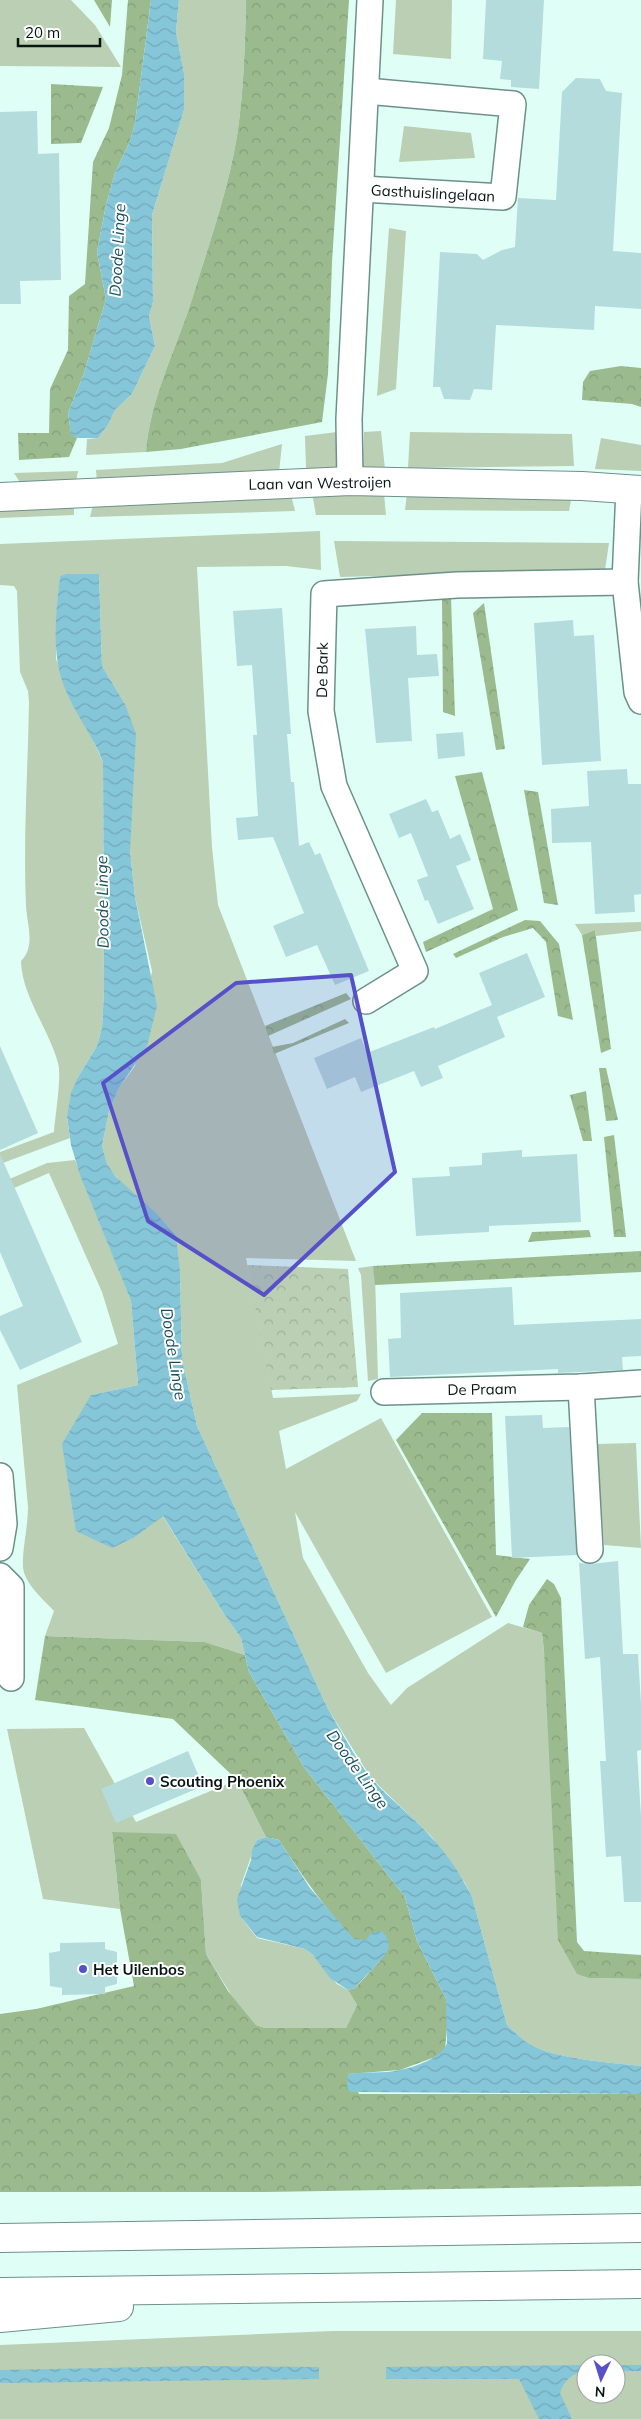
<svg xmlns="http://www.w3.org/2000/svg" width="641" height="2419" font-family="Mulish,sans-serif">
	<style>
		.grass { fill: #bacfb3; fill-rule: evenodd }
		.forest { fill: url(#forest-crowns) }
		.park { fill: url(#park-crowns) }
		.water { fill: url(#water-waves) }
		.building { fill: #b4dcdd }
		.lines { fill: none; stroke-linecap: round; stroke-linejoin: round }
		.street-casing { stroke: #6d9188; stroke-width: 28 }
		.secondary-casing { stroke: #6d9188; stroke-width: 30 }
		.highway-casing { stroke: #6d9188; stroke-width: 30 }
		.street { stroke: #fff; stroke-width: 25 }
		.secondary { stroke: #fff; stroke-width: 28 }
		.highway { stroke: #fff; stroke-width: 28 }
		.marked { fill: #5651c8; fill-opacity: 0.2; stroke: #5651c8; stroke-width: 4; stroke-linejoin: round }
		.poi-dot { fill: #5651c8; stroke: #fff; stroke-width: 2 }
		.labels { text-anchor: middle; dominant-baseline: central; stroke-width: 4; stroke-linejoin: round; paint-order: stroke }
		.street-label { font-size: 15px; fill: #081613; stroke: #fff }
		.poi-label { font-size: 15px; font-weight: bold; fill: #081613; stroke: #fff; text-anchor: start }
		.water-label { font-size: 16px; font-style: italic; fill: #184f5d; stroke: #fff }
	</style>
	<defs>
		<pattern id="forest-crowns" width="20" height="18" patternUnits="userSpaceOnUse" patternTransform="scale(1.25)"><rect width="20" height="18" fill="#9bba8e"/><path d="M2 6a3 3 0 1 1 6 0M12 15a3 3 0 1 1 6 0" fill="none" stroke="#849f7a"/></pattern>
		<pattern id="park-crowns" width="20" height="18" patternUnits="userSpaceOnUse" patternTransform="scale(1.25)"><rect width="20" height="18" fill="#bacfb3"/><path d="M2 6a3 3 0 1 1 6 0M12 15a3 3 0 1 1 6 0" fill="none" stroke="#9eb199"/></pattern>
		<pattern id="water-waves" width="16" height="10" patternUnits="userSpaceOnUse" patternTransform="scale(1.25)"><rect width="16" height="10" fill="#86c6d9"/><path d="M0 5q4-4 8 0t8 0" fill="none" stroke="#72a9b9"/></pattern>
	</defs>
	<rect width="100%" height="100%" fill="#dffff6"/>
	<!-- grass -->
	<g class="grass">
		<polygon points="0,0 71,0 95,25 121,67 0,66"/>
		<path d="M179,0H246C245,45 244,91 237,136C228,191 209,244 193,296C177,348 150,398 146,452L86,455L87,439L98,438L108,425L115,410L132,394L155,346L149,316L153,302L152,215L184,110V73L176,32Z"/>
		<polygon points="396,0 452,0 451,59 393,54"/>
		<polygon points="404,126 471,133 475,158 399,162"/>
		<polygon points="389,228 406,231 396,389 377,396"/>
		<polygon points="381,431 385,469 363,469 364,432"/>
		<polygon points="337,432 340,468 306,469 305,436"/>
		<polygon points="410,432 572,434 574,466 408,468"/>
		<polygon points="601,438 641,445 641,471 595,469"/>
		<polygon points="282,444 279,473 97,483 96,470 222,463"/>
		<polygon points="78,471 75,486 23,487 14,473"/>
		<polygon points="312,493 384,494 386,515 316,515"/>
		<polygon points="407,493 572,495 569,511 405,510"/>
		<polygon points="291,495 295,511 90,517 94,501"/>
		<polygon points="74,503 74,515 0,518 0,508"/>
		<path d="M320,531L321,570L286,566L197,567L212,847L218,905L356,1261L246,1258L273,1398L361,1394L357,1401L279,1431L286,1469L381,1418L492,1617L386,1673L295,1512L303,1558L368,1673L391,1705L407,1688L508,1623L542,1633L578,1974L588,1978L641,1979V2066C608,2062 565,2060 535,2047C524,2042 516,2033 507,2025L472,1897L465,1883L431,1836L371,1778L328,1709L197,1426L182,1359L180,1273L124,1187L107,1165L102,1146L109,1111L119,1088L135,1066L152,971L135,897L130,851V811L125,704L102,666L99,574L60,576L57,608L56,659L103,762L104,991L102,1028L97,1046L78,1077L67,1117L70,1138L0,1164V1152L54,1132C55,1117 62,1076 58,1063C49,1029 22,997 21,961C36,946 27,925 26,906C23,838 28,769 29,702L28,691L20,672L17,591L14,586L0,585V544Z"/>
		<polygon points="334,541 609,543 605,570 340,577"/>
		<polygon points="641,922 641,931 596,936 595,930 582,935 575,924"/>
		<path d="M75,1160L131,1301L138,1385L91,1395L135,1537L162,1515L224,1614L241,1638L245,1655L205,1642L45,1636L54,1611C44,1600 24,1583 23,1567C22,1550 28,1527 28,1507L17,1385L118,1344L102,1292L49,1173L0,1194V1183L47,1163Z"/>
		<polygon points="373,1266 375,1275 378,1379 368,1381 361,1275 358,1268"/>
		<polygon points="636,1443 641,1548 604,1545 597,1444"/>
		<polygon points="84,1728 136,1822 237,1780 266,1837 257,1840 241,1885 240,1916 257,1938 305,1949 313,1955 337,1984 348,1990 357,2005 346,2028 265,2028 256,2025 232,1996 206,1954 201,1880 112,1832 120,1909 43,1899 7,1729"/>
		<path d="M332,2331H641V2419H0V2345ZM586,2364H616V2394H586Z"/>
	</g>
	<!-- forest -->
	<g class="forest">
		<polygon points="94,0 112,0 110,27"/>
		<polygon points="128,0 151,0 135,123 130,141 115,173 106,205 97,252 106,299 84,373 68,413 71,433 77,438 69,457 19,460 18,433 49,433 50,389 68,350 69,296 85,284 93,162 109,128 122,75"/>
		<path d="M246,0H349L332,262L328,374L322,422L181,449L146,452C150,398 177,348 193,296C209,244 228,191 237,136C244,91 245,45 246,0Z"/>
		<polygon points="51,84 103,87 81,143 51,144"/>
		<polygon points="621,366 641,368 641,407 632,404 582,400 583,382 590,371"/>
		<polygon points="442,598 451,598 455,716 443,712"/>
		<polygon points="484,603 505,749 496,750 473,613"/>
		<polygon points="482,772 518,910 426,952 423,942 493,909 455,776"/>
		<polygon points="524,790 538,792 558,905 544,903"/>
		<polygon points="525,920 540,921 559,944 573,1020 558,1016 546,942 533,928 503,937 456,958 453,954"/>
		<polygon points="595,930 611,1049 601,1053 582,935"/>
		<polygon points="346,993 351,999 268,1036 265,1026"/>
		<polygon points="345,1019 349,1023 274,1054 272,1047 293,1043"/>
		<polygon points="599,1068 606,1068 618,1120 606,1121"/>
		<polygon points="586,1091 592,1141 583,1141 570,1095"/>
		<polygon points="614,1135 626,1237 614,1237 604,1137"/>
		<polygon points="589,1230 591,1237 528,1242 532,1232"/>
		<polygon points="641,1251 641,1272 375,1285 373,1266"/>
		<polygon points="422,1413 492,1413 496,1555 530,1559 516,1580 496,1617 396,1440"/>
		<polygon points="547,1579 554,1584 561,1598 577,1942 584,1951 641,1955 641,1979 588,1978 577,1974 558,1940 544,1651 542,1633 523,1627 529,1605"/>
		<path d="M45,1636L205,1642L245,1655L249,1672L304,1767L405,1897L417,1941L446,1999L448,2016L445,2050L435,2057L400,2070L348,2074L359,2094H641V2186L265,2192H0V2014L36,2009L134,1986L120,1909L112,1832L176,1834L201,1880L206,1954L228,1991L256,2025L265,2028H346L357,2005L348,1990L355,1988L380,1961L366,1940H354C325,1908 302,1876 279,1840L266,1837L237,1780L173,1719L35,1700Z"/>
	</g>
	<!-- park -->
	<polygon class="park" points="247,1265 348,1269 358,1387 271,1390"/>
	<!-- water -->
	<g class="water">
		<polygon points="151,0 179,0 176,32 184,73 184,110 152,215 153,302 149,316 155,346 132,394 115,410 108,425 98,438 77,438 71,434 68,413 84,373 106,299 97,252 106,205 115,173 130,141 135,123"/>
		<path d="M67,574H99L102,666L125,704L136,734L130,851L135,897L157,1006L147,1046L119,1088L109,1111L102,1146L107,1164L116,1177L157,1214L176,1236L180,1273L182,1359L197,1426L328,1709C342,1732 354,1757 371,1778C389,1799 413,1816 431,1837C448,1855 461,1875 472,1897L507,2025C516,2033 524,2042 535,2047C565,2060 608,2062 641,2066V2094L350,2092L347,2087L348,2074C365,2071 383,2074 400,2070C415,2067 442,2058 447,2043L446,1999L417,1941L405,1897L304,1767L249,1672L241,1638L224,1614L163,1516L135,1537L112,1548L76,1531L62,1444L91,1395L138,1385L131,1301L80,1175L71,1145L67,1117L71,1093L78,1077L97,1046L102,1028L104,991L103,762C93,735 74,713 64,686C51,652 56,612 60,576Z"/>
		<path d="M266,1837L279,1840L310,1888L354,1939L366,1940L371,1933L382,1931C385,1935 389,1940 389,1945C390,1955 362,1978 355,1988L348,1990L330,1978L313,1955L305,1949L257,1937L240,1916L237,1899L251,1860L252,1850L257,1840Z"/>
		<path d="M586,2365V2372C573,2372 564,2380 560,2393L572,2419H539L519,2379H386V2367Z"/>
		<rect x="616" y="2365" width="25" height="6"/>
		<polygon points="200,2366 319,2367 319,2379 0,2383 0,2370"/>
	</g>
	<!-- building -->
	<g class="building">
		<polygon points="486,0 544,0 539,89 511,87 511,80 500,79 502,61 483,59"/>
		<polygon points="576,78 600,79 606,91 622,93 613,251 641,253 641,309 595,306 594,330 496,325 492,390 474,389 470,400 444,399 440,387 433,387 440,252 477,254 483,260 502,250 515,247 518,198 556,200 562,92"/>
		<polygon points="37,111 38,154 59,153 61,280 20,281 21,304 0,304 0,112"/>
		<polygon points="282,608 291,734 287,734 291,782 294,782 299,846 309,842 315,855 320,853 369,971 335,985 317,945 286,957 273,926 304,913 273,837 238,840 236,818 258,816 253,735 257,735 252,665 237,666 233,611"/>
		<polygon points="573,620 574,636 594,635 601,761 542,765 534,623"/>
		<polygon points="416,626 417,655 437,654 439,676 408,678 412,741 376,743 365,629"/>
		<polygon points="463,732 465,756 438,759 436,734"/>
		<polygon points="627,769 628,784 641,784 641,894 634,895 635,912 595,914 591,842 552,843 551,809 589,806 587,771"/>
		<polygon points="426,799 432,812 438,810 450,839 460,834 471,860 456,866 474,909 438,924 428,900 425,901 417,880 428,876 411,833 399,838 389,814"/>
		<polygon points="527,953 545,997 497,1017 505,1037 438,1066 443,1078 421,1087 414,1071 361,1092 355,1077 327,1089 314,1058 361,1038 367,1053 434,1027 435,1029 492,1005 496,1015 479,973"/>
		<polygon points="0,1046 38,1133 0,1150"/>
		<polygon points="522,1150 522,1157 577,1154 581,1222 489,1226 489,1232 416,1236 412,1178 450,1176 449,1167 482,1165 482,1153"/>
		<polygon points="0,1154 82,1342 20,1370 0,1330 0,1316 23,1306 0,1252"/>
		<polygon points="512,1287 514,1325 641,1319 641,1356 622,1357 623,1370 558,1373 558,1369 390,1377 388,1339 401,1338 400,1293"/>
		<polygon points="542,1415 543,1428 569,1427 577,1555 512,1558 505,1416"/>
		<polygon points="618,1561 623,1654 638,1654 641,1704 641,1750 637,1751 641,1817 641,1902 624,1902 621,1856 606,1857 600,1761 606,1761 600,1657 585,1659 579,1563 590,1564"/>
		<polygon points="188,1751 203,1786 116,1823 101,1789"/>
		<polygon points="105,1942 105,1949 117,1952 117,1984 105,1987 105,1994 62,1995 62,1988 50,1986 49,1953 60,1951 60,1943"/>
	</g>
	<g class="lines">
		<defs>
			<g id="street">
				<polyline points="362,189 503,197 513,104 366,91"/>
				<polyline points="350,481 349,419 370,0"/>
				<polyline points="629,489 625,582 637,692 641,701"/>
				<polyline points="366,1001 415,971 334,786 321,711 324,594 457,585 625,582"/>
				<polyline points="581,1387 590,1550"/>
				<polyline points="384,1392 581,1387 641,1383"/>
				<polyline points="0,1476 4,1524 0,1548"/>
				<polyline points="0,1576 11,1587 11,1678"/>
			</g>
			<polyline id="secondary" points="0,497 350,481 582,486 641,490"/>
			<g id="highway">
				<polyline points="0,2238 641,2228"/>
				<polyline points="0,2292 641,2284"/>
				<polyline points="0,2318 119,2307"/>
			</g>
		</defs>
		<!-- street casing -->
		<use href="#street" class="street-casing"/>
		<!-- secondary casing -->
		<use href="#secondary" class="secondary-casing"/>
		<!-- highway casing -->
		<use href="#highway" class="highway-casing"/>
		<!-- street -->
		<use href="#street" class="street"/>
		<!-- secondary -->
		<use href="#secondary" class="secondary"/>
		<!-- highway -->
		<use href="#highway" class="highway"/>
	</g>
	<!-- marked area -->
	<path class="marked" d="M351,975L395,1172L264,1295L148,1221L103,1083L236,983Z"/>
	<!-- markers -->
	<g class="poi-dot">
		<circle cx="150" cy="1781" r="5"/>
		<circle cx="83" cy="1969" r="5"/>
	</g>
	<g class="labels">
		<!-- street labels -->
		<g class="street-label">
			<text transform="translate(433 193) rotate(3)">Gasthuislingelaan</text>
			<text transform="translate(320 483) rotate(-1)">Laan van Westroijen</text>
			<text transform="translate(322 670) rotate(-89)">De Bark</text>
			<text transform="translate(482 1389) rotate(-1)">De Praam</text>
		</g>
		<!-- poi labels -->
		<g class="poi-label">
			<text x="160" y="1781">Scouting Phoenix</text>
			<text x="93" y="1969">Het Uilenbos</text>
		</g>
		<!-- water labels -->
		<g class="water-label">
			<text transform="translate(117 250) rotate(-87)">Doode Linge</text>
			<text transform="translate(102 902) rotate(-91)">Doode Linge</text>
			<text transform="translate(174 1354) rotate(81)">Doode Linge</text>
			<text transform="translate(358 1769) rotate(54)">Doode Linge</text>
		</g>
	</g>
	<!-- north arrow -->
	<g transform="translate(601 2379) rotate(184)"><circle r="24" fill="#ffffff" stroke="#9ca2a1"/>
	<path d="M0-4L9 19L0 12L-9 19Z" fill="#5651c8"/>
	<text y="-8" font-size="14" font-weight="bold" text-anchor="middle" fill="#081613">N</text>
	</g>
	<!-- scale -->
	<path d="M18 38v8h82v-8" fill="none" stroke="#081613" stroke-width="2.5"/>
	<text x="25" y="38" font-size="15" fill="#081613" stroke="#ffffff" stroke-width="4" paint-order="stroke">20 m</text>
</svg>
